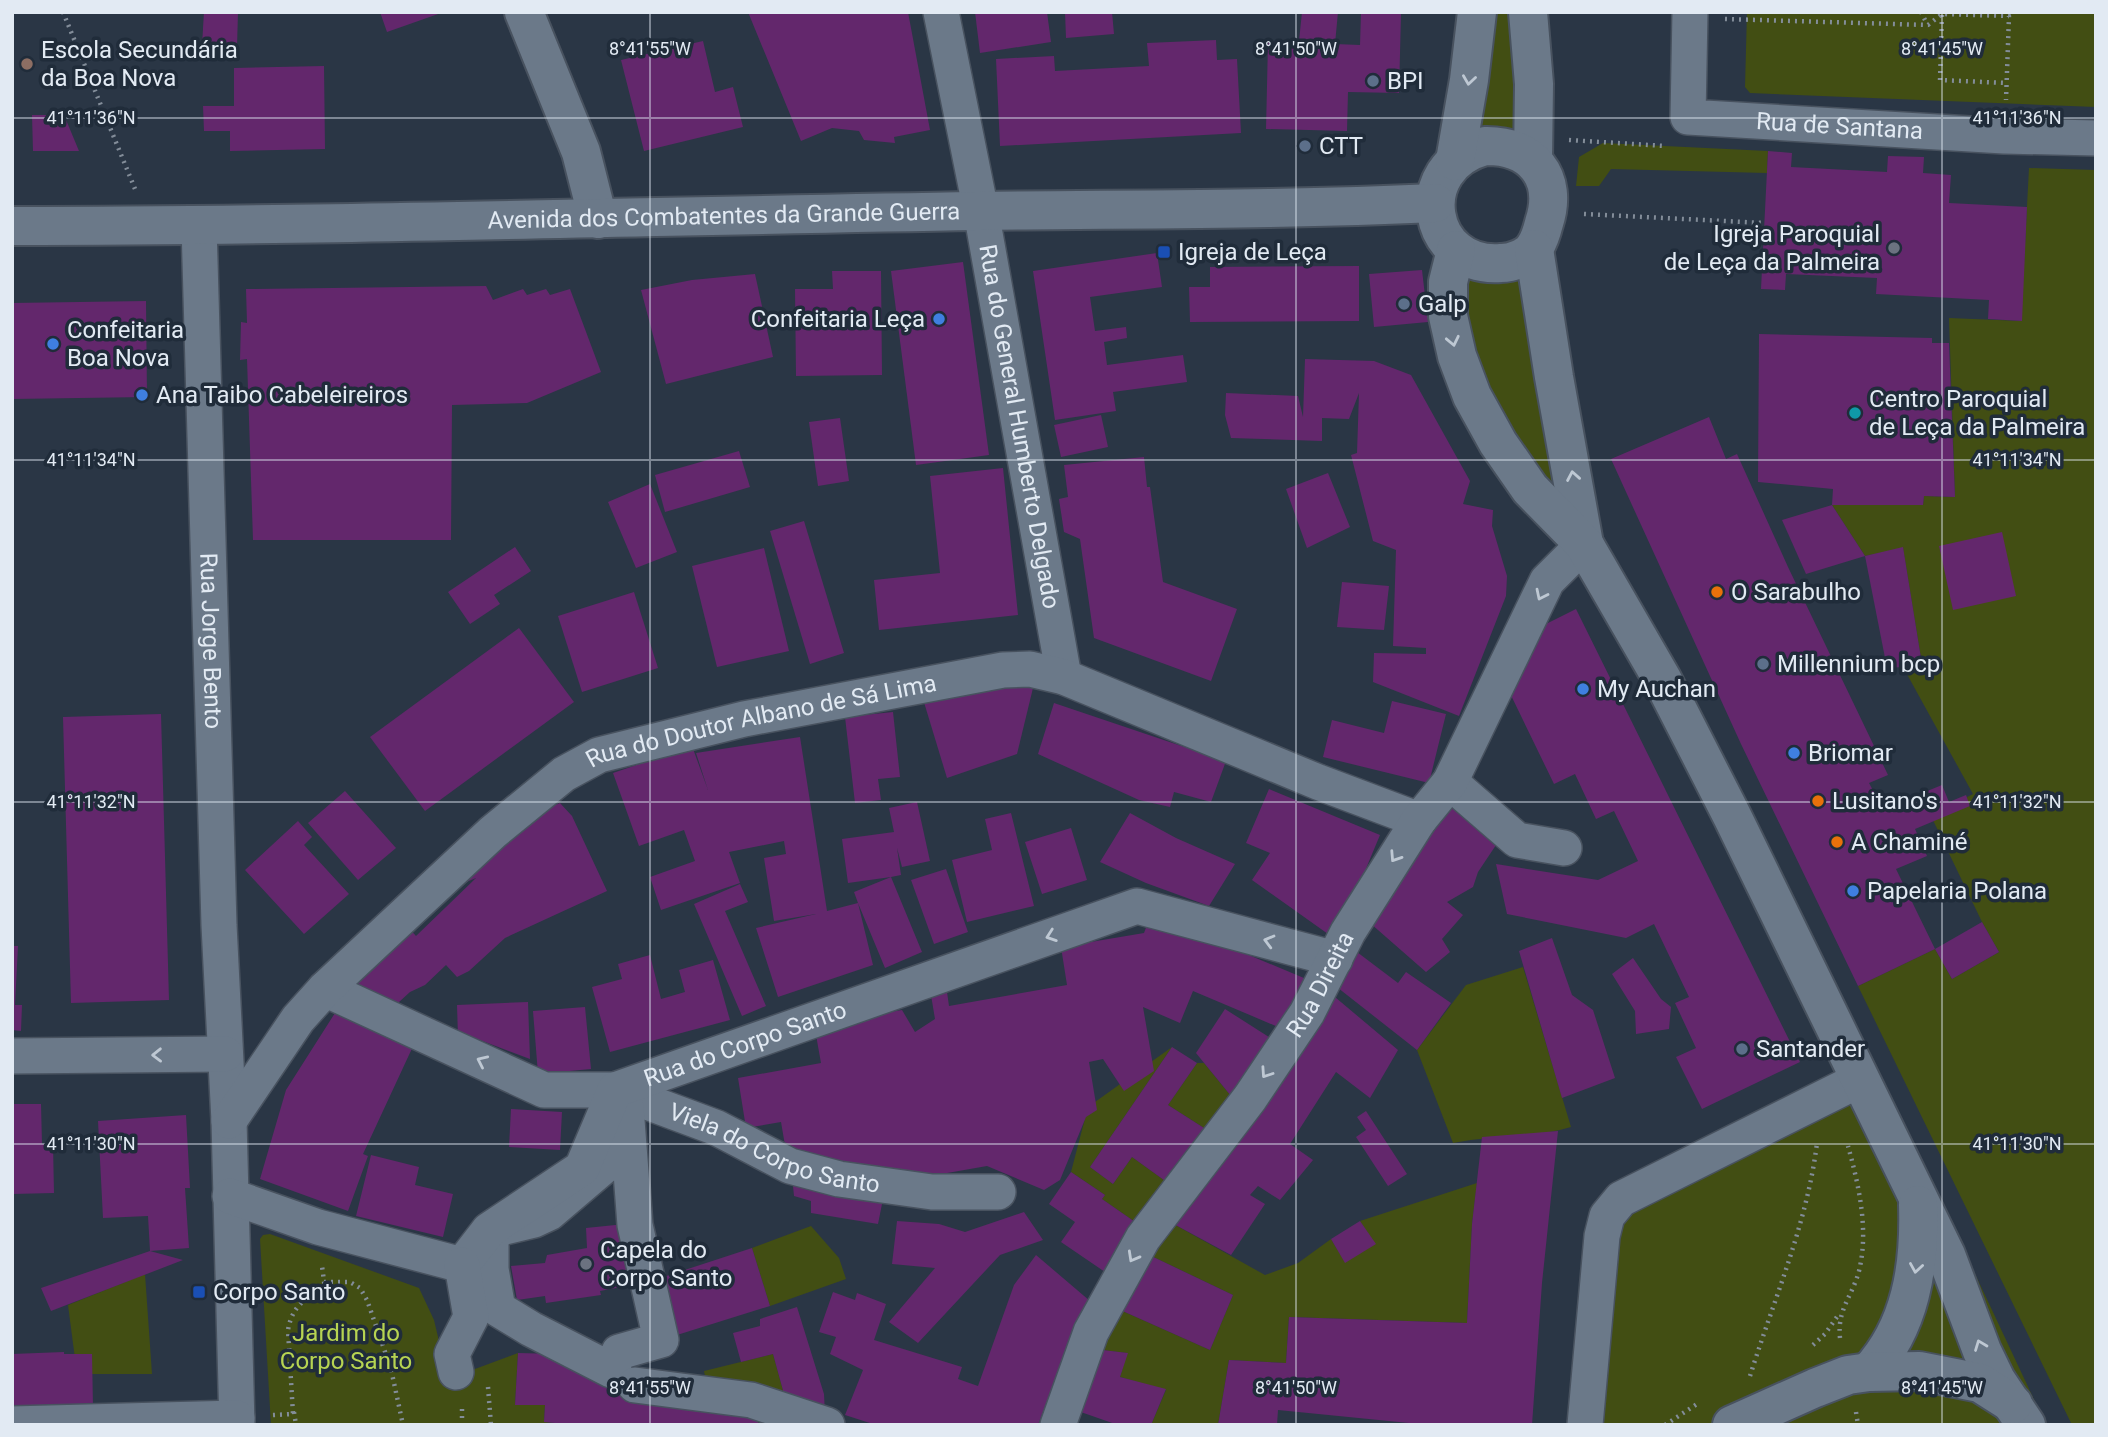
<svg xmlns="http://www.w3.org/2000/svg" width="2108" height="1437" font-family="Roboto,sans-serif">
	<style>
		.green { fill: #424e13 }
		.building { fill: #63276c }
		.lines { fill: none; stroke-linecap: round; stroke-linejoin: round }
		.street-casing { stroke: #48525f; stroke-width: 38 }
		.secondary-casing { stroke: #48525f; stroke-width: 42 }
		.path { stroke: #838d99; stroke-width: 4.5; stroke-dasharray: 2 5; stroke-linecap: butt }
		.street { stroke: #6b7989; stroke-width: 35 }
		.secondary { stroke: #6b7989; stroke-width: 38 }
		.oneway { stroke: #bec8d3 }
		.ticks { fill: none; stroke: #e2eaf3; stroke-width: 2; stroke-opacity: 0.45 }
		.education-dot { fill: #8d6e63; stroke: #202c3a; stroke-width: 2.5 }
		.service-dot { fill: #5c6f8a; stroke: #202c3a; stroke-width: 2.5 }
		.worship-dot { fill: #6b7280; stroke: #202c3a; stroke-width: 2.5 }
		.transit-dot { fill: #1a4fb4; stroke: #202c3a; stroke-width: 2.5 }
		.shop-dot { fill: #3f7fe0; stroke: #202c3a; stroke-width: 2.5 }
		.culture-dot { fill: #0f9aa8; stroke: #202c3a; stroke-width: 2.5 }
		.food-dot { fill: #e8710a; stroke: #202c3a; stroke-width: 2.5 }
		.labels { text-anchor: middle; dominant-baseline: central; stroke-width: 7; stroke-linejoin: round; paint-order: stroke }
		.poi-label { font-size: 24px; fill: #e2eaf3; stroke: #202c3a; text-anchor: start }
		.street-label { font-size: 24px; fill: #e2eaf3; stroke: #202c3a }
		.park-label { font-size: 24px; fill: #b7d452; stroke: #202c3a }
		.ticks-label { font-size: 18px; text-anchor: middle; fill: #e2eaf3; stroke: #202c3a; stroke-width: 7; stroke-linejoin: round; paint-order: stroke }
	</style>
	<rect width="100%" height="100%" fill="#2a3645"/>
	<!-- green -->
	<g class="green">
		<polygon points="1477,12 1528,12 1533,160 1469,151"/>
		<polygon points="1747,12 2096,12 2096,107 1750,93 1745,87"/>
		<polygon points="1603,143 1768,151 1767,173 1611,169 1599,186 1576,186 1579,157"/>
		<polygon points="2029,168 2096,170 2096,1425 2072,1425 1858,986 1935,949 1952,979 1999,952 1982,922 1931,816 1973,794 1903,667 1921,658 1903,548 1865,556 1832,505 1923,505 1924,496 1955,497 1949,318 2021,321"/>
		<polygon points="1520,258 1584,544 1457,356 1470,259"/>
		<path d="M1523,967L1571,1127C1535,1138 1491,1135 1453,1143L1417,1050L1466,985Z"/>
		<polygon points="1172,1047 1090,1167 1113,1184 1132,1157 1168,1183 1138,1224 1102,1199 1105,1195 1071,1172 1088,1107"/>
		<polygon points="1197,1063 1204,1063 1231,1096 1204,1128 1168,1105"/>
		<polygon points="1861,1079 1930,1178 2046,1425 1585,1425 1607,1216"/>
		<polygon points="1477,1183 1472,1224 1467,1323 1289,1317 1286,1363 1229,1360 1218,1425 1151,1425 1166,1390 1120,1377 1127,1353 1094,1349 1118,1309 1210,1350 1233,1295 1145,1253 1170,1222 1265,1275 1298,1263 1331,1239 1345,1262 1375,1244 1360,1221"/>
		<polygon points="811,1226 839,1258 846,1279 770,1306 752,1248"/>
		<polygon points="270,1234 419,1288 434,1320 448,1379 518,1353 515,1405 545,1405 544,1422 576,1425 271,1425 260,1239 263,1235"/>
		<polygon points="145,1274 152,1374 77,1374 68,1305"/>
		<polygon points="773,1354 787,1405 706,1381 704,1371"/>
	</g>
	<!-- building -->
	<g class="building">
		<polygon points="204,12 238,12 237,47 202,45"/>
		<polygon points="380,12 441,12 441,13 387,32"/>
		<polygon points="748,12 908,12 930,130 894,137 895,143 864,140 859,131 832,128 801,141"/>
		<polygon points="975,12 1047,12 1051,42 980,53"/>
		<polygon points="1065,12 1112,12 1114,34 1066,38"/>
		<polygon points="1302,12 1338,12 1335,44 1360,45 1361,13 1401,14 1399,93 1348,92 1347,131 1266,129 1268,42 1328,44 1299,41"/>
		<polygon points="1216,40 1217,60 1237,59 1241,133 1000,146 996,59 1054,56 1055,71 1149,66 1147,43"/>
		<polygon points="703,41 715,92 733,87 743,127 644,151 621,60"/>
		<polygon points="324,66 325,149 230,151 230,131 204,131 203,106 234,106 234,68"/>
		<polygon points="32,115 64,115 79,151 33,151"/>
		<polygon points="1768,151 1792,153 1791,167 1887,172 1888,156 1924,157 1923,173 1951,175 1949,203 2027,207 2022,321 1988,319 1989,300 1876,294 1877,278 1786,274 1785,290 1761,289"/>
		<polygon points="1157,253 1162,287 1090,297 1095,331 1126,327 1127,338 1104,342 1107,365 1183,355 1187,382 1113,392 1116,411 1055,420 1033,271"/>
		<polygon points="963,262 989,455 916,465 891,271"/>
		<polygon points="1359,266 1359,321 1190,322 1189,287 1210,287 1210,267"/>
		<polygon points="1422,270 1428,322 1374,327 1369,274"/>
		<polygon points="832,271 881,271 882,375 796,376 795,289 833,289"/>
		<polygon points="755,274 773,357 666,384 641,290 692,280"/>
		<polygon points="486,286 493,300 523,289 527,295 546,289 550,295 570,289 601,372 527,403 452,405 451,540 253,540 247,359 240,360 241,322 247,323 246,289"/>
		<polygon points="146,301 147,397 12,399 12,303"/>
		<polygon points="1759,334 1932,338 1932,343 1949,343 1955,497 1924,496 1923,505 1832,505 1833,489 1758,482"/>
		<polygon points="1305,359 1374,361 1411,375 1470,481 1463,504 1493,510 1492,526 1507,576 1506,596 1459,716 1373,682 1374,653 1426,654 1426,648 1393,646 1396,550 1373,541 1351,455 1357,453 1359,393 1349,419 1322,418 1322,441 1231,438 1225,415 1226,393 1298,396 1303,417"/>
		<polygon points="1101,415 1108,447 1061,457 1054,425"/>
		<polygon points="1709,417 1726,459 1737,454 1788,567 1888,775 1869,783 1883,809 1942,785 1949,802 1966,795 1970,806 1915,829 1927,856 1896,869 1935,949 1982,922 1999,952 1952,979 1935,949 1858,986 1741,744 1611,459"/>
		<polygon points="840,418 849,481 818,486 809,422"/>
		<polygon points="739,451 750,487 665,512 655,475"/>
		<polygon points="1144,457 1147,487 1150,487 1163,582 1237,609 1211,681 1094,638 1080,539 1064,532 1059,499 1068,497 1064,465"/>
		<polygon points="1003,468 1018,615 879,630 874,580 940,573 930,476"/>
		<polygon points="1328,473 1350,527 1307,548 1286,489"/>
		<polygon points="650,484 677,552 636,568 608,502"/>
		<polygon points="1832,505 1865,556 1806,574 1782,520"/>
		<polygon points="804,521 844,653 810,664 770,531"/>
		<polygon points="2002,532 2016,596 1953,610 1939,546"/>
		<polygon points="515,547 531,571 494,595 500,604 470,624 448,592"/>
		<polygon points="1903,547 1921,658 1903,667 1887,668 1865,556"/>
		<polygon points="764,548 789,651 717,667 692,566"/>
		<polygon points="1342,582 1389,586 1384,630 1337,627"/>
		<polygon points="634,592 658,668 582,692 558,616"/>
		<polygon points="1576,609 1800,1062 1702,1109 1676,1057 1696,1048 1675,1003 1689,997 1654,924 1626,938 1507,914 1496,864 1598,880 1638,861 1614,811 1596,819 1575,774 1554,784 1505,683 1528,633"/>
		<polygon points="519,628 574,702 425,811 370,737"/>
		<polygon points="990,686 1033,688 1017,754 947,778 923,699"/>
		<polygon points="1392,701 1446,714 1429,783 1323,757 1332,720 1384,733"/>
		<polygon points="1054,703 1226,761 1211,802 1174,792 1170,807 1139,800 1038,754"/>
		<polygon points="893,712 900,777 878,779 881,800 855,803 845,717"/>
		<polygon points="161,714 169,1000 71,1003 63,717"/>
		<polygon points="800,737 827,911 858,903 854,892 891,877 848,883 842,839 894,832 889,808 917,802 930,861 902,867 897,848 901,875 891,877 922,952 885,968 858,903 873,965 778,997 756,928 816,914 774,921 764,858 786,854 784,841 729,852 740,883 661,910 650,877 695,861 684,830 639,846 613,773 692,746 708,790 696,753"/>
		<polygon points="1269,789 1380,835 1357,890 1328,934 1252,880 1270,853 1246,843"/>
		<polygon points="345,791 396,848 358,880 308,823"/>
		<polygon points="560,803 572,816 607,891 505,938 469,971 457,977 446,965 425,985 410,992 387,1013 346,984 407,926 416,936 476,878 464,883 539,812"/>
		<polygon points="1450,803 1498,842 1478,872 1473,887 1447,902 1463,915 1442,939 1450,952 1426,972 1370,923"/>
		<polygon points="1011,813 1034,906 967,922 952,860 992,850 985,819"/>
		<polygon points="1130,813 1176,838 1235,864 1209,906 1146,883 1100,862"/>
		<polygon points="298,821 312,837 304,845 349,894 304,934 245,870"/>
		<polygon points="1071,828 1087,880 1042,894 1025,842"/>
		<polygon points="946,869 968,932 934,944 911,880"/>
		<polygon points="740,884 748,902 725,911 766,1006 742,1016 694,904"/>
		<polygon points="1151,914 1311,981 1290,1032 1193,991 1180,1023 1143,1007 1154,1071 1124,1091 1103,1059 1089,1062 1097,1110 1086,1117 1060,1180 1044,1190 987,1166 862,1188 787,1157 781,1122 746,1128 738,1078 821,1063 816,1035 838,1021 902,1010 915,1032 935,1019 931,995 947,992 949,1006 1067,985 1061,947 1144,933"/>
		<polygon points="1552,938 1572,995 1593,1010 1615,1078 1562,1098 1519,951"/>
		<polygon points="12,946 18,946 15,1005 22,1005 21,1031 12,1030"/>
		<polygon points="1353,949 1398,983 1406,972 1451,1003 1417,1050 1333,984"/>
		<polygon points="650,955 661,999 685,992 679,970 713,960 730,1020 610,1052 592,987 622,979 618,964"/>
		<polygon points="1633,958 1661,999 1671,1007 1669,1029 1636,1034 1635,1011 1612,974"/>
		<polygon points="1329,992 1398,1050 1370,1098 1336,1072 1290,1144 1313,1160 1280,1200 1258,1186 1250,1195 1265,1204 1231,1255 1170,1222"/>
		<polygon points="528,1002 530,1059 472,1037 458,1037 457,1005"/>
		<polygon points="585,1007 591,1069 538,1074 533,1011"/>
		<polygon points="1225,1009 1272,1039 1231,1096 1196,1053"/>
		<polygon points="335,1013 415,1042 363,1154 368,1156 348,1211 260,1179 286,1090"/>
		<polygon points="1172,1047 1197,1063 1168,1105 1204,1128 1168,1183 1132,1157 1113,1184 1090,1167"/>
		<polygon points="12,1104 41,1104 42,1144 53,1144 54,1193 12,1194"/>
		<polygon points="511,1109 562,1112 560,1150 509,1147"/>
		<polygon points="1366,1111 1407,1174 1388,1186 1356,1137 1366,1130 1357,1117"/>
		<polygon points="186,1115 190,1188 185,1188 189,1248 150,1251 183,1260 51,1311 41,1288 150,1251 148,1216 103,1218 98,1121"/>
		<polygon points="1558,1131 1542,1283 1532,1425 1429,1425 1278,1410 1277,1425 1218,1425 1229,1360 1286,1363 1289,1317 1467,1323 1472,1224 1482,1137"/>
		<polygon points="371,1155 419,1167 415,1185 453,1194 443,1237 356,1216"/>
		<polygon points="1071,1172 1105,1195 1102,1199 1138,1224 1105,1272 1061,1242 1075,1222 1049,1204"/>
		<polygon points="792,1176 884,1194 878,1224 811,1213 811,1201 794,1196"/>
		<polygon points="1024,1212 1043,1240 1000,1255 918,1343 889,1322 935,1268 892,1264 897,1221 939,1224 965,1232"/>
		<polygon points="1360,1221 1376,1244 1345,1263 1331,1239"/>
		<polygon points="625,1224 648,1282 600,1291 601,1295 546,1303 545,1296 517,1300 511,1266 545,1263 547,1255 587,1248 586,1228"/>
		<polygon points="752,1248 770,1306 661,1340 648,1282"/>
		<polygon points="1145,1253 1233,1295 1210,1350 1118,1309"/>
		<polygon points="1036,1255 1090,1301 1054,1382 1038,1425 876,1425 845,1415 863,1370 830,1354 836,1337 819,1332 833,1292 855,1300 857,1293 886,1304 874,1340 962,1367 958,1379 978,1386 1014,1285"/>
		<polygon points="797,1307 824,1394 825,1415 787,1405 773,1354 741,1362 733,1333 760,1326 760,1319"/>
		<polygon points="1094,1349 1128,1353 1120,1377 1166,1389 1151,1425 1118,1425 1075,1410"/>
		<polygon points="64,1352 64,1354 92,1354 93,1407 12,1409 12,1354"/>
		<polygon points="518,1353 556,1354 619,1391 760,1411 758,1425 576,1425 544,1422 545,1405 515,1405"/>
	</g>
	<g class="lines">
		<defs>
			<g id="street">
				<path id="s1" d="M941,12L981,211L1064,677"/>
				<path id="s2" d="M1690,12L1688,117L2004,136L2096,138"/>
				<path id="s3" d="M199,226L219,925L229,1121L237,1425"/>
				<polyline points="1450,782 1517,840 1564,848"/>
				<path id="s4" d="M325,989L544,1090H615L717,1128L790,1166L839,1179L932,1192H998"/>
				<polyline points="12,1056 225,1054"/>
				<polygon points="626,1107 635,1225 661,1340 619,1352 611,1370 531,1329 498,1309 491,1269 491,1236 501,1228 534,1220 549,1213 603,1167"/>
				<path id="s5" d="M229,1121L298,1019L325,989L493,832L564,774L599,755L744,719L1003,670L1030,669L1064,677L1318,782L1419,820"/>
				<path id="s6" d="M230,1196L318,1227L462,1265L489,1230L582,1168L615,1090L1137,906L1335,959"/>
				<polyline points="456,1372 452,1354 471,1317 462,1265"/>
				<polyline points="635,1385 751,1400 827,1425"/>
				<polyline points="12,1424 237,1418"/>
				<path id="s7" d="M1058,1425L1091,1332L1143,1238L1250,1098L1307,1013L1348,932L1419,820L1450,782L1547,581L1584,544"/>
				<polyline points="1585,1425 1602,1236 1607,1216 1621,1199 1861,1079"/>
			</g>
			<g id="secondary">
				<polyline points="524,12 581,152 598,219"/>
				<polyline points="1528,12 1534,84 1533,160"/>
				<path d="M1485,146C1532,145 1559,177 1544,223C1542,231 1539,241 1534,248C1528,257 1512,263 1501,263C1427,269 1408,167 1485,146Z"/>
				<polyline points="1455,161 1469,80 1477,12"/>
				<path id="s8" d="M12,226C334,226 656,216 978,211C1130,209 1283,210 1435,203"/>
				<polyline points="1534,249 1554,377 1584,544"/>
				<polyline points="1456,250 1448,282 1448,316 1457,356 1472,396 1498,443 1530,489 1584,544 1662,679 1732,816 1946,1255 1982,1351 1996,1380 2026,1425"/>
				<path d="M1869,1372C1911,1327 1920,1266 1918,1205"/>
				<polyline points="1732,1425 1815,1388 1848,1375 1869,1372 1919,1371 1980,1383 2013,1404"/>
			</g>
		</defs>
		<!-- street casing -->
		<use href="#street" class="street-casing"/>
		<!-- secondary casing -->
		<use href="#secondary" class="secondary-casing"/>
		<!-- path -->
		<g class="path">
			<polyline points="63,12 135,189"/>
			<polyline points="1921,12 1927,24"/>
			<polyline points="1942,15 1940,80 2006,83"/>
			<polyline points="1725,19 1928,25 1942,14 2009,16 2006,100"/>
			<polyline points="1569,140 1665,146"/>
			<polyline points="1584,214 1764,223"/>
			<polyline points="324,1282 350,1282 360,1288 367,1300 391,1369 403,1425"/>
			<path d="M1840,1338C1837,1309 1852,1297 1859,1271C1869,1230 1859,1186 1848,1146"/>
			<polyline points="1813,1345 1825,1334 1839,1314"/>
			<polyline points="391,1369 417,1363"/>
			<path d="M1750,1376C1774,1299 1807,1224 1817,1143"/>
			<polyline points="488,1387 491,1425"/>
			<polyline points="294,1412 296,1425"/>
			<polyline points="1856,1412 1858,1425"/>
			<path d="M273,1415L293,1414L288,1330C292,1307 304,1298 325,1289L322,1266"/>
			<polyline points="462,1425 462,1405"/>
			<polyline points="1665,1425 1700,1402"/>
		</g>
		<!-- street -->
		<use href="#street" class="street"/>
		<!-- secondary -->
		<use href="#secondary" class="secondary"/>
	</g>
	<!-- one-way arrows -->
	<defs><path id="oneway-chevron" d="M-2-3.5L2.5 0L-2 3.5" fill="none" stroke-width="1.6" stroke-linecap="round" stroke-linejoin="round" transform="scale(1.75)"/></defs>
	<g class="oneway">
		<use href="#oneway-chevron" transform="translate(1469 80) rotate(98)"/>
		<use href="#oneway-chevron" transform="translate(1453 341) rotate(78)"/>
		<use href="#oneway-chevron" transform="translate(1573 476) rotate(-100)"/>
		<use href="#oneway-chevron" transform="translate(1541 595) rotate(116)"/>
		<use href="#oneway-chevron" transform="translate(1395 857) rotate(123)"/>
		<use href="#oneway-chevron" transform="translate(1051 936) rotate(161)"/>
		<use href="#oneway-chevron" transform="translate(1269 941) rotate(-165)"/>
		<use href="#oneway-chevron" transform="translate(157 1055) rotate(179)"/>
		<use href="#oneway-chevron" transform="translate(482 1061) rotate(-155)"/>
		<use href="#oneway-chevron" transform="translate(1266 1073) rotate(124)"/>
		<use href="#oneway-chevron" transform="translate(1133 1257) rotate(119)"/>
		<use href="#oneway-chevron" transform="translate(1916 1268) rotate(99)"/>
		<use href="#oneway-chevron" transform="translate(1980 1345) rotate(-111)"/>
	</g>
	<!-- ticks -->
	<path class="ticks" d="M650,12V1425M1296,12V1425M1942,12V1425M12,118H2096M12,460H2096M12,802H2096M12,1144H2096"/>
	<!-- markers -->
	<circle class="education-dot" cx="27" cy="64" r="7"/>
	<g class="service-dot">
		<circle cx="1373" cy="81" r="7"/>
		<circle cx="1305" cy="146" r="7"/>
		<circle cx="1404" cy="304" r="7"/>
		<circle cx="1763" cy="664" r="7"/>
		<circle cx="1742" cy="1049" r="7"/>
	</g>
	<g class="worship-dot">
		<circle cx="1894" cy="248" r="7"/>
		<circle cx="586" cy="1264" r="7"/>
	</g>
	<g class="transit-dot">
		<rect x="1157" y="245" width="14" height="14" rx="3.5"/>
		<rect x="192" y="1285" width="14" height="14" rx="3.5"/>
	</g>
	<g class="shop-dot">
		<circle cx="939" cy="319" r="7"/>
		<circle cx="53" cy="344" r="7"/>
		<circle cx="142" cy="395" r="7"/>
		<circle cx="1583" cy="689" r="7"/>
		<circle cx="1794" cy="753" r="7"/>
		<circle cx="1853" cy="891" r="7"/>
	</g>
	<circle class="culture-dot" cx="1855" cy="413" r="7"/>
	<g class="food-dot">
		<circle cx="1717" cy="592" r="7"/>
		<circle cx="1818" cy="801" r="7"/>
		<circle cx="1837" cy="842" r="7"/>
	</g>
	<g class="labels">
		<!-- poi labels -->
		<g class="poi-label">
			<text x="41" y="50">Escola Secundária<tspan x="41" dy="28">da Boa Nova</tspan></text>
			<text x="1387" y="81">BPI</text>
			<text x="1319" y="146">CTT</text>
			<text x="1880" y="234" text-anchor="end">Igreja Paroquial<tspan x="1880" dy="28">de Leça da Palmeira</tspan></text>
			<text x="1178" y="252">Igreja de Leça</text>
			<text x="1418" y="304">Galp</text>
			<text x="925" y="319" text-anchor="end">Confeitaria Leça</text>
			<text x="67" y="330">Confeitaria<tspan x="67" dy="28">Boa Nova</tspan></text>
			<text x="156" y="395">Ana Taibo Cabeleireiros</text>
			<text x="1869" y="399">Centro Paroquial<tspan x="1869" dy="28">de Leça da Palmeira</tspan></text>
			<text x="1731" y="592">O Sarabulho</text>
			<text x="1777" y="664">Millennium bcp</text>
			<text x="1597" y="689">My Auchan</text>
			<text x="1808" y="753">Briomar</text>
			<text x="1832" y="801">Lusitano's</text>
			<text x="1851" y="842">A Chaminé</text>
			<text x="1867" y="891">Papelaria Polana</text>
			<text x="1756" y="1049">Santander</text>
			<text x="600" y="1250">Capela do<tspan x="600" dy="28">Corpo Santo</tspan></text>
			<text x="213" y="1292">Corpo Santo</text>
		</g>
		<!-- street labels -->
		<g class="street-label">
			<text stroke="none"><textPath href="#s2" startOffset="257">Rua de Santana</textPath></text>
			<text stroke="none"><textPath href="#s8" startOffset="712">Avenida dos Combatentes da Grande Guerra</textPath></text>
			<text stroke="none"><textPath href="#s1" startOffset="422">Rua do General Humberto Delgado</textPath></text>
			<text stroke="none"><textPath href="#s3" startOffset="415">Rua Jorge Bento</textPath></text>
			<text stroke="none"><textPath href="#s5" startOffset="691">Rua do Doutor Albano de Sá Lima</textPath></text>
			<text stroke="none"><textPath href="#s7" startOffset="516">Rua Direita</textPath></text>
			<text stroke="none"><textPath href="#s6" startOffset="621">Rua do Corpo Santo</textPath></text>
			<text stroke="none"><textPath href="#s4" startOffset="483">Viela do Corpo Santo</textPath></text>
		</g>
		<!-- park labels -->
		<g class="park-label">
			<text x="346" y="1333">Jardim do<tspan x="346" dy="28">Corpo Santo</tspan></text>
		</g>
	</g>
	<g class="ticks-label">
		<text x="650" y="55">8°41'55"W</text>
		<text x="1296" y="55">8°41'50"W</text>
		<text x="1942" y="55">8°41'45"W</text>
		<text x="91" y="124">41°11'36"N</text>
		<text x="2017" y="124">41°11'36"N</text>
		<text x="91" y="466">41°11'34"N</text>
		<text x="2017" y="466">41°11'34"N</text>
		<text x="91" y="808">41°11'32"N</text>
		<text x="2017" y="808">41°11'32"N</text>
		<text x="91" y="1150">41°11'30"N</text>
		<text x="2017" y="1150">41°11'30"N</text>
		<text x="650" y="1394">8°41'55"W</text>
		<text x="1296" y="1394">8°41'50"W</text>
		<text x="1942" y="1394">8°41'45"W</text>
	</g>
	<!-- border -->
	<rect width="2108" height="1437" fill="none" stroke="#e2eaf3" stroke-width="28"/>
</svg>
